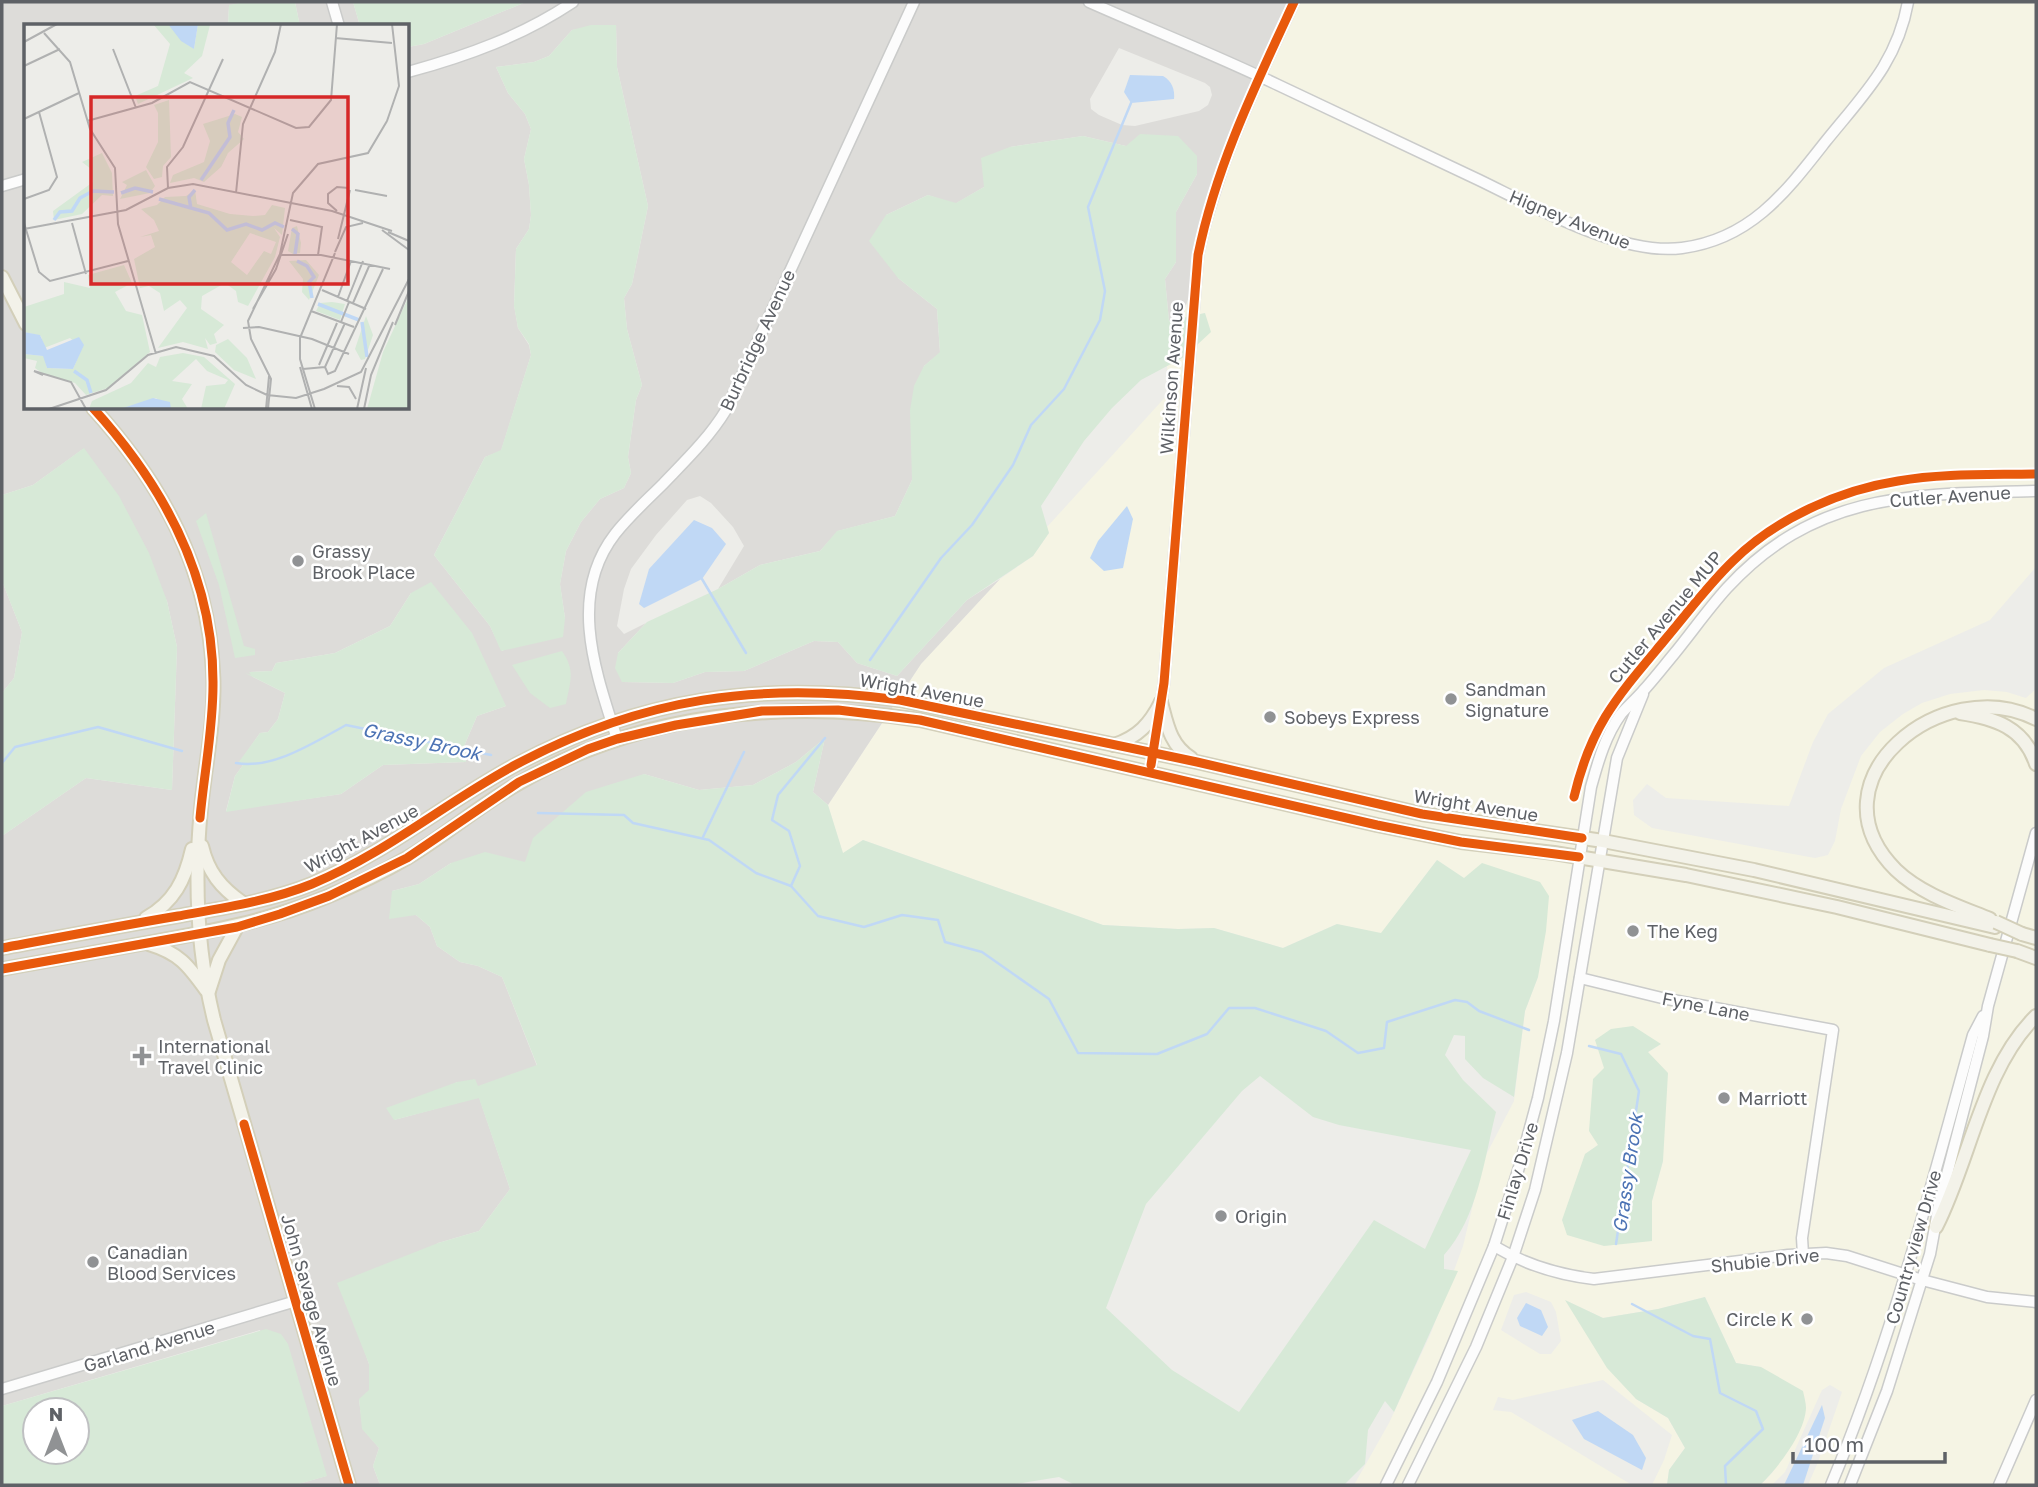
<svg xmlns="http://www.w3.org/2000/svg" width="2038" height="1487" font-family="'Golos Text',sans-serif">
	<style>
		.commercial { fill: #f5f4e4; fill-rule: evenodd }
		.industrial { fill: #dddcd9; fill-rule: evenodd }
		.green { fill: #d7e9d7; fill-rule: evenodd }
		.water { fill: #c0d8f5 }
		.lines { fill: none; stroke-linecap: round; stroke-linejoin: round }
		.stream { stroke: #c0d8f5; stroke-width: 2.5 }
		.minor-casing { stroke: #cacbca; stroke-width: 13 }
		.major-casing { stroke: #d3cfb9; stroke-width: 16 }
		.minor { stroke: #fcfcfc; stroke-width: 10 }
		.major { stroke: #f3f2e9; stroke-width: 12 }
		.major-bridge-casing { stroke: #d3cfb9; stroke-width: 16; stroke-linecap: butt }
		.major-bridge { stroke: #f3f2e9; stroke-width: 12 }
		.cycleway-casing { stroke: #fff; stroke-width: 13 }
		.cycleway { stroke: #e8590c; stroke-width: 9 }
		.poi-dot { fill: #909294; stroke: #fff; stroke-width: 2.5 }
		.labels { text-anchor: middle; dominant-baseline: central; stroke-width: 5; stroke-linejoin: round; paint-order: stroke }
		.street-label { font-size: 18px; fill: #5e6166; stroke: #fff }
		.poi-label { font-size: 18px; fill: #5e6166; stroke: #fff; text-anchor: start }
		.water-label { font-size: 19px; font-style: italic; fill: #4c73b4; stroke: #fff }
		.inset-river { fill: none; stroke: #c0d8f5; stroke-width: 3.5 }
		.inset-road { fill: none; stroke: #b0b1b1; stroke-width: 2 }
		.view { fill: #d62828; fill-opacity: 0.15; stroke: #d62828; stroke-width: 3.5 }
		.inset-edge { fill: none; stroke: #5e6166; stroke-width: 3.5 }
	</style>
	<rect width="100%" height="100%" fill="#edede9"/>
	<!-- commercial -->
	<path class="commercial" d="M1289,2H2036V567L1990,620L1884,668L1828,714L1813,742L1789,806L1666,798L1647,784L1633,800L1634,815L1652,828L1815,858L1828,855L1835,841L1841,809L1861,756L1880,732L1903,714L1922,703L1950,694L1984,690L2007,692L2026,698L2036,689V1485H1808L1818,1462L1842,1392L1830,1385L1822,1390L1785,1472L1772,1485H1760L1773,1472L1761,1367L1736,1363L1705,1297L1658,1309L1603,1318L1567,1301L1636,1399L1668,1418L1685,1448L1669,1470L1667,1485H1652L1664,1460L1672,1435L1603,1380L1513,1400L1498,1397L1493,1410L1511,1412L1632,1485H1354L1389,1423L1431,1333L1463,1246L1484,1159L1514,1101L1525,1011L1538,977L1465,879L1437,860L1381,934L1337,924L1283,948L1214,928L1178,929L1103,925L863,840L843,854L828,805L921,664L1000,579L1033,556L1049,533L1047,527L1169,393L1167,366L1184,357L1205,313L1182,318L1265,54ZM1660,1045L1648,1052L1663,1161L1652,1201L1585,1154L1598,1145L1604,1068ZM1526,1292L1551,1302L1556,1312L1561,1341L1551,1354H1540L1501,1330L1514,1295Z"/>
	<!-- industrial -->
	<g class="industrial">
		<path d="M2,2H244L229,6L228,25L224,26H26V408H408V47L424,44L526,2H1289L1265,54L1182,318L1169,321L1165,279L1176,262V212L1197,174V156L1126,146L1083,136L1010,147L984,187L955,204L928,195L886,215L898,278L937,309L940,353L924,366L912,446V480L895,516L838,531L820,551L760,565L718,589L744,546L733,527L711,503L700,496L687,500L656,535L631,569L624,589L617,626L624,634L646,623L618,653L622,682L673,683L705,672L744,671L814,641L838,642L857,663L897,676L967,600L1000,579L921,664L828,805L813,792L825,738L796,762L753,785L699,790L644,774L525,862L451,863L419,884L392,891V902L416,915L430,927L437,946L460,962L478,966L502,977L537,1066L477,1087L457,1082L394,1120L479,1097L510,1189L479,1231L438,1243L361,1341L369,1364L370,1390L359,1400L363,1429L379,1448L373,1466L380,1485H295L326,1476L260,1330L2,1406V836L86,778L172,790L177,647L167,601L83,449L33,485L2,495ZM616,25L617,67L648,206L632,284L624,298L627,329L642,385L636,400L628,457L631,473L624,488L600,499L581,522L566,551L560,584L565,618L502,651L490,626L434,555L485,457L501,451L531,355L529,345L518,328L514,305L516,249L529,229L531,215L529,185L524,159L531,129L525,114L508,93L496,67L534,62L549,56L572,30ZM1119,48L1205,83L1210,87L1212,95L1208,105L1199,111L1135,126L1122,125L1099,115L1091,109L1090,99ZM411,593L506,706L477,716L465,744L466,762L383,765L341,794L226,811L235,776L243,765L239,763L260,733L268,732L278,719L285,693L253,677L250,672L272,671L276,663L335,653L390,626Z"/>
		<polygon points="295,2 353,2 360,26 300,26"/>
		<polygon points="2,581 22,632 14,678 2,693"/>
	</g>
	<!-- green -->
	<g class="green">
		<polygon points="244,2 295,2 300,26 224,26 228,25 229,5"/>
		<polygon points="353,2 526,2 424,44 408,47 408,26 360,26"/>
		<polygon points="591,25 616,25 617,67 648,206 632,284 624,298 627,329 642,385 636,400 628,457 631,473 624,488 600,499 581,522 566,551 560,584 565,618 563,637 501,651 490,626 434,555 485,457 501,450 531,355 529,344 518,328 514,306 516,249 529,229 531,215 529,185 524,159 531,129 525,114 508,93 496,67 534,62 549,56 572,30"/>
		<polygon points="1140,134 1178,136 1197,156 1197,174 1176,212 1176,262 1165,279 1169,321 1205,313 1211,332 1184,357 1141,380 1112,408 1084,441 1041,506 1049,533 1033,556 967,600 897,676 857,663 838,642 814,641 744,671 705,672 673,683 622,682 615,668 618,653 647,622 718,589 760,565 820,551 837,531 895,516 912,480 910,410 914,386 924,366 940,352 937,309 898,278 869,241 886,215 928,195 956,203 984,187 981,158 1010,147 1083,136 1126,146"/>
		<polygon points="84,448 119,496 149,553 167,601 177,647 172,790 86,778 2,836 2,693 14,678 22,632 2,581 2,495 33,485"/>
		<polygon points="206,513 244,646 255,649 255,655 235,658 219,585 196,521"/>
		<polygon points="431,582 472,633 506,706 477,716 465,744 466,762 383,765 341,794 226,812 235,776 243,765 238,763 260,733 268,732 278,719 285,693 245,673 251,675 249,672 272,671 276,663 335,653 390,626 411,593"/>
		<path d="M562,651C576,671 570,682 566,704L550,708L530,693L512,665Z"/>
		<path d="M825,738L813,792L828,805L843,853L863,840L1103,925L1178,929L1214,928L1283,948L1337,924L1381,933L1437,860L1464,878L1482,863L1540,882L1549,896L1546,931L1538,977L1525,1011L1514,1097L1483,1078L1465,1059V1036L1454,1035L1445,1055L1463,1080L1496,1112C1484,1160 1478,1217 1444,1255V1269L1458,1271L1394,1412L1385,1401L1368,1430L1365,1464L1344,1485H1075L1059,1477L1009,1485H380L373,1466L379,1448L362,1429L359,1399L369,1390V1364L337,1283L438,1243L479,1231L510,1189L479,1098L394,1120L386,1108L457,1082L475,1079L478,1086L537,1065L502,977L478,966L460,962L437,946L430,927L416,915L389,919L392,891L419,884L451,863L485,852L525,862L533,838L586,792L644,774L699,790L753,785L796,762ZM1260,1076L1313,1117L1339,1125L1471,1150L1425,1249L1374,1220L1239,1412L1172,1370L1106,1308L1146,1204L1242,1091Z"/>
		<polygon points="1633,1026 1661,1044 1648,1052 1668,1073 1663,1161 1652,1201 1652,1241 1604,1246 1567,1235 1562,1220 1585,1154 1598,1145 1589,1131 1593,1079 1604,1068 1595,1040 1611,1029"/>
		<path d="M1705,1297L1736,1363L1761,1367L1803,1391C1804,1396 1806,1403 1806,1408C1805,1433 1778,1468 1760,1485H1667L1669,1470L1685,1448L1668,1418L1636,1399L1607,1368L1565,1300L1603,1318L1658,1309Z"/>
		<path d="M266,1329L281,1334L288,1344L327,1476L295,1485H2V1406ZM35,1410H77V1452H35Z"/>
	</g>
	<!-- water -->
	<g class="water">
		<path d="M1130,75L1163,76C1172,81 1175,90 1174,99L1131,103L1124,92Z"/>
		<polygon points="1127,506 1133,519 1123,568 1104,571 1090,558 1098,541"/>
		<polygon points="694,520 712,528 726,544 702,579 644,608 639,604 649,569"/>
		<polygon points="1526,1303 1541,1310 1548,1327 1542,1336 1520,1326 1517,1318"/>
		<polygon points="1822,1405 1825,1418 1803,1485 1784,1485"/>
		<polygon points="1598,1411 1633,1435 1646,1458 1642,1470 1584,1439 1572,1420"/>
	</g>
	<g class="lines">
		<!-- stream -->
		<g class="stream">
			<polyline points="702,579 746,653"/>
			<polyline points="870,660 941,558 972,525 1013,465 1031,425 1064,389 1100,320 1105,291 1088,207 1131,103"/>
			<polyline points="2,763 15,747 98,727 182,751"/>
			<path d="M236,763C272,770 315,742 346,725L491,755"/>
			<polyline points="538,813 624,815 633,823 709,840 756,873 791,886 818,916 864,927 902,915 938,920 945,942 982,952 1049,999 1078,1053 1157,1054 1207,1034 1229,1008 1255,1008 1326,1031 1358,1053 1384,1048 1387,1022 1455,1000 1467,1002 1479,1011 1529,1030"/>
			<polyline points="703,837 744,752"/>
			<polyline points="791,886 800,866 789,831 772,820 778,795 825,738"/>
			<polyline points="1589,1046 1621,1054 1639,1091 1616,1244"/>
			<polyline points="1632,1304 1693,1336 1710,1339 1720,1393 1756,1411 1763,1429 1725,1466 1726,1485"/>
		</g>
		<defs>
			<g id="minor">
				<polyline points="332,2 339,26"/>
				<path d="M1089,2C1152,30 1216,55 1278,85C1345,117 1412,149 1479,180C1535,207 1621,256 1682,248C1751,239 1786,192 1826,141C1863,95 1897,63 1908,2"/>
				<path d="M408,72C467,56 522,36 573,2"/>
				<polyline points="2,186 26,179"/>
				<path d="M617,739C596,673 567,596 615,534C629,516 647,500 663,484C685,461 709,438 726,410L914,2"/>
				<path d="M1150,774L1164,683L1198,255C1216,166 1256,84 1294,2"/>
				<polyline points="1580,978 1662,998 1833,1030 1802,1238 1803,1254"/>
				<path d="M1494,1246C1524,1264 1560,1275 1594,1279L1788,1255L1826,1253L1847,1256L1922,1280L1987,1297L2036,1302"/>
				<polyline points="2,1389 296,1301"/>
				<path d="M1386,1485L1437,1382L1494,1246L1521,1161L1538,1098L1554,1021L1591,787C1598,762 1605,736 1621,714C1628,706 1636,699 1643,691C1654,679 1664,666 1674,654C1692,632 1708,609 1727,588C1816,491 1916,494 2036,491"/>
				<polyline points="1408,1485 1476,1347 1513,1257 1535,1190 1567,1053 1617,758 1643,694"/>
				<path d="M1831,1485C1892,1340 1931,1186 1973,1035L1983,1016"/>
				<polyline points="1850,1485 1887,1391 1930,1254 1939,1205 1983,1036 1988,1006 2036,833"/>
				<polyline points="1999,1485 2036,1400"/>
			</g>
			<g id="major">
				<polyline points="2,277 26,324"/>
				<path d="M93,408C162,484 208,567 213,672C216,718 205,764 201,809C194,880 197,951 214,1020L349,1485"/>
				<path d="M1161,702C1167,724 1170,745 1191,758"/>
				<path d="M1960,713C1994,718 2024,727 2036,764"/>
				<path d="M1114,745C1138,737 1150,724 1161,702"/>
				<path d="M202,846C208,872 221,888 243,903"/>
				<path d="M146,918C174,902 185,880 192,849"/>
				<path d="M1990,919C1958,906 1921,894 1896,870C1806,780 1944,671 2036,719"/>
				<polyline points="2022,934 2036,938"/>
				<path d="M149,944C179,953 188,965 206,990"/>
				<path d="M2,948C61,937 119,926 178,916C223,908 270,901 312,884C388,852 446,802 517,764C642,698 760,681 900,700L1197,762L1422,814L1603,841L1754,870L1995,927"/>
				<polyline points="2017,951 2036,958"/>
				<path d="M2,969C52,960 102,951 152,942C214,931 268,921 326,897C353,886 381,873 407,858C446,835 481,804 521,782C641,713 785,699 920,720L1377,825L1461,842L1554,853L1686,875L1837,907L1990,945"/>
				<polyline points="209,991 219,960 237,927"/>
				<path d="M1936,1227C1970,1161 1982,1069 2036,1016"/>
			</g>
		</defs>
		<!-- minor casing -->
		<use href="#minor" class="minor-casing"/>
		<!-- major casing -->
		<use href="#major" class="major-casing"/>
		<!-- minor -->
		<use href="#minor" class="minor"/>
		<!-- major -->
		<use href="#major" class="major"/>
		<defs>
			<g id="major-bridge">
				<polyline points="1996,922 2022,934"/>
				<polyline points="1990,945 2017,951"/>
			</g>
		</defs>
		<!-- major-bridge casing -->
		<use href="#major-bridge" class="major-bridge-casing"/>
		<!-- major-bridge -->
		<use href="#major-bridge" class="major-bridge"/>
		<defs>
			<g id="cycleway">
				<path d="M93,408C164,486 214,577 213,685C213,730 204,774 200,818"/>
				<path d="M1151,765L1164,683L1198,255C1216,166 1256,84 1294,2"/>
				<path d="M1574,797C1591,725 1617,697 1663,642C1686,615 1707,586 1733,561C1775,519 1840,490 1898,481C1943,473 1990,475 2036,474"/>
				<path d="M2,948C61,937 119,926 178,916C223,908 270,901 312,884C388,852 446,802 517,764C642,698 760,681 900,700L1197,762L1422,814L1582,838"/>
				<polyline points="2,969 237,927 280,914 329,896 407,858 519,782 588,749 617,739 676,725 762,711 838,710 920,720 1377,825 1461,842 1579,857"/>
				<polyline points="244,1124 349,1485"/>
			</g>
		</defs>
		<!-- cycleway casing -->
		<use href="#cycleway" class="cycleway-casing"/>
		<!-- cycleway -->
		<use href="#cycleway" class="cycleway"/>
	</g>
	<!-- markers -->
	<g class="poi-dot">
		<circle cx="298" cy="561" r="7"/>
		<circle cx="1451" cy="699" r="7"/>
		<circle cx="1270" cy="717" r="7"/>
		<circle cx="1633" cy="931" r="7"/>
		<path d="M138.5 1045.5h7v7h7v7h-7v7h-7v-7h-7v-7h7z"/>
		<circle cx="1724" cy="1098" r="7"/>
		<circle cx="1221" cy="1216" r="7"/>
		<circle cx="93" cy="1262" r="7"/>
		<circle cx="1807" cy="1319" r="7"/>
	</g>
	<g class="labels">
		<!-- street labels -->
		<g class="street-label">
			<text transform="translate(1570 219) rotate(22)">Higney Avenue</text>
			<text transform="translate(757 340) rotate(-65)">Burbridge Avenue</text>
			<text transform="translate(1171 378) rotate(-86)">Wilkinson Avenue</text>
			<text transform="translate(1950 496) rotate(-4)">Cutler Avenue</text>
			<text transform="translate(1665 617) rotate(-50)">Cutler Avenue MUP</text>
			<text transform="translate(922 690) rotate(10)">Wright Avenue</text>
			<text transform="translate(1476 805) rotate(9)">Wright Avenue</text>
			<text transform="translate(361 838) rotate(-28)">Wright Avenue</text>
			<text transform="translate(1706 1006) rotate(11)">Fyne Lane</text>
			<text transform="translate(1517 1171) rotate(-73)">Finlay Drive</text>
			<text transform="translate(1913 1247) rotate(-74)">Countryview Drive</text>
			<text transform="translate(1765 1260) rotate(-6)">Shubie Drive</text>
			<text transform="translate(312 1300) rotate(74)">John Savage Avenue</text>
			<text transform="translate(149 1346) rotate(-17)">Garland Avenue</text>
		</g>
		<!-- poi labels -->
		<g class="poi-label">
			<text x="312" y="551">Grassy<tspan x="312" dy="21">Brook Place</tspan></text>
			<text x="1465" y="689">Sandman<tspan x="1465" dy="21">Signature</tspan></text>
			<text x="1284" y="717">Sobeys Express</text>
			<text x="1647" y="931">The Keg</text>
			<text x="158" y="1046">International<tspan x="158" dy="21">Travel Clinic</tspan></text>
			<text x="1738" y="1098">Marriott</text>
			<text x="1235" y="1216">Origin</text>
			<text x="107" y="1252">Canadian<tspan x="107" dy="21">Blood Services</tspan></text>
			<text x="1793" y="1319" text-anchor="end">Circle K</text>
		</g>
		<!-- water labels -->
		<g class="water-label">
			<text transform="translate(422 741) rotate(12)">Grassy Brook</text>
			<text transform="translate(1627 1173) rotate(-82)">Grassy Brook</text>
		</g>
	</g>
	<!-- overview -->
	<g transform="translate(24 24)">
		<rect width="385" height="385" fill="#edede9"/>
		<path d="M129,0H144L170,25L174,0L186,1L178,32L160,49L169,54L114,80L111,72L134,62L146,20ZM145,76L147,133L139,142L138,153L130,155L122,143L134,118V89L130,81ZM211,90L218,93L214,108L220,115L204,129L197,143L180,158L170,154L146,159L149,151L180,138L186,117L179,100ZM78,129L88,149L89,172L78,171L58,190L30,196L29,187L69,158L67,145L58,138ZM122,146L131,162L126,169L96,175L103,161L98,158ZM171,166L173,180L206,190L229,192L241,191L248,181L261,184L258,211L250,204L256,213L251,233L224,282L214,278L212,267L201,259L178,272L177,285L200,301L190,310L193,319L186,321L181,314L184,325L159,318L134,324L163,284L156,276L140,287L136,269L125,262L116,264L110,235L131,223L127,211L116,213L135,207L130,196L117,185L133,181L141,173L162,172ZM226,209L252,218L247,230L240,227L223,251L207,238ZM273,202L277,219L276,229L269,230L264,227L268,204ZM282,236L295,251L285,276L278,268L279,255L265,237ZM100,241L108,259L91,268L102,287L118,291L126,328L84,364L62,371L51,359L18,349L11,344L13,337L0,334V330L20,332L23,344L49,345L58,324L46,314L20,324L17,312L0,308V283L40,270V258L66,264L64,251ZM385,272V385H343L359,328ZM308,278L321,280L316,296L292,287L296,279ZM342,292L349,311L341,335L337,336L331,325ZM204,315L223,334L232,355L210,346L191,328L192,321ZM159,329L180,333L211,360L200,385H177L182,362L201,360L204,356L183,347L172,335L148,357L168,360L158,375L164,385H147L132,374L96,385H65L68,377L107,359L124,339L132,343L136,333Z" fill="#d7e9d7" fill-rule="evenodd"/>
		<path d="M144,0H174L170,25L157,17ZM0,308L16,311L23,326L55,313L60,321L49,345L23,344L19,332L0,330ZM129,374L146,378L147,385H96Z" fill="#c0d8f5"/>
		<path class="inset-river" d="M177,156L206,113L204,99L210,86M97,169L111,164L129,168M135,175L185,189L203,206L222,200L238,206L251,199L260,203M167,185L165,173L171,166M30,196L36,188L48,187L56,174L69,167L90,168M268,205L274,210L271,230M273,237L283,242L290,253L285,258L288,274M294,280L335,296M338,298L343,333M50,347L63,356L67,369"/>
		<path class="inset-road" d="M20,9L46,38L66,105L91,144L94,200L132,330M311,14L368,19M0,18L33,0M89,25L112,84M0,42L36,25M0,95L55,69M63,97L128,79L166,58L272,104L285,103L307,76L313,0M363,97L375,62L368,0M144,164L143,143L159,123L199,35M331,166L363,172M212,169L219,100L251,28L257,0M0,175L25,166L33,153L15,88M313,187L304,179V170L313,163L325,164M266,196L298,203L294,231M0,199L15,248L26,257L104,237M48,199L62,250M0,205L102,186L144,164L169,160L308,187L368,207M358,206L385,226M364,208L385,217M314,215L326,166M311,228L322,203L339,199M257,231H297L366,245M298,266L342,285M314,273L327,237M323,277L339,237M329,279L346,240M229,285L252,245L264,210M287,287L330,303M317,298L325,278M371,301L385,267M219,304L235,303L288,315L325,330M295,341L313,299M276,343L288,385M301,343L304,350L311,347L359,245M301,343L321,299M279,345L301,343M19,351L10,347L47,358L62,385M313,362L325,363L332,375M300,365L337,348L385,255M25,385L82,366L124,331L152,323L190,332L222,361L243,371L272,374L300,365M242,385L245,352M244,385L247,355L227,315L224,297L256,230L269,169L294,140L344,129L363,97M291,385L276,335V314L311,229M333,385L342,344M340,385L347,351L369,298"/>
		<path class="view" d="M67,73H324V260H67Z"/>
		<rect width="385" height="385" class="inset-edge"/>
	</g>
	<!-- border -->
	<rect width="2038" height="1487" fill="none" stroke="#5e6166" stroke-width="7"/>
	<!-- north arrow -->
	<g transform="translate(56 1431)"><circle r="33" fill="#ffffff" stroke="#bfc0c2" stroke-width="2"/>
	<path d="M0-5L12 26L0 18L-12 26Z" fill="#909294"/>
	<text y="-10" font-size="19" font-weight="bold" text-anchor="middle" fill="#5e6166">N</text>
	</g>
	<!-- scale -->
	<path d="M1793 1452v10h152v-10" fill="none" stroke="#5e6166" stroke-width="3.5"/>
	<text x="1804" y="1452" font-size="21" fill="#5e6166" stroke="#ffffff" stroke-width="5" paint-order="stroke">100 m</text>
</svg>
